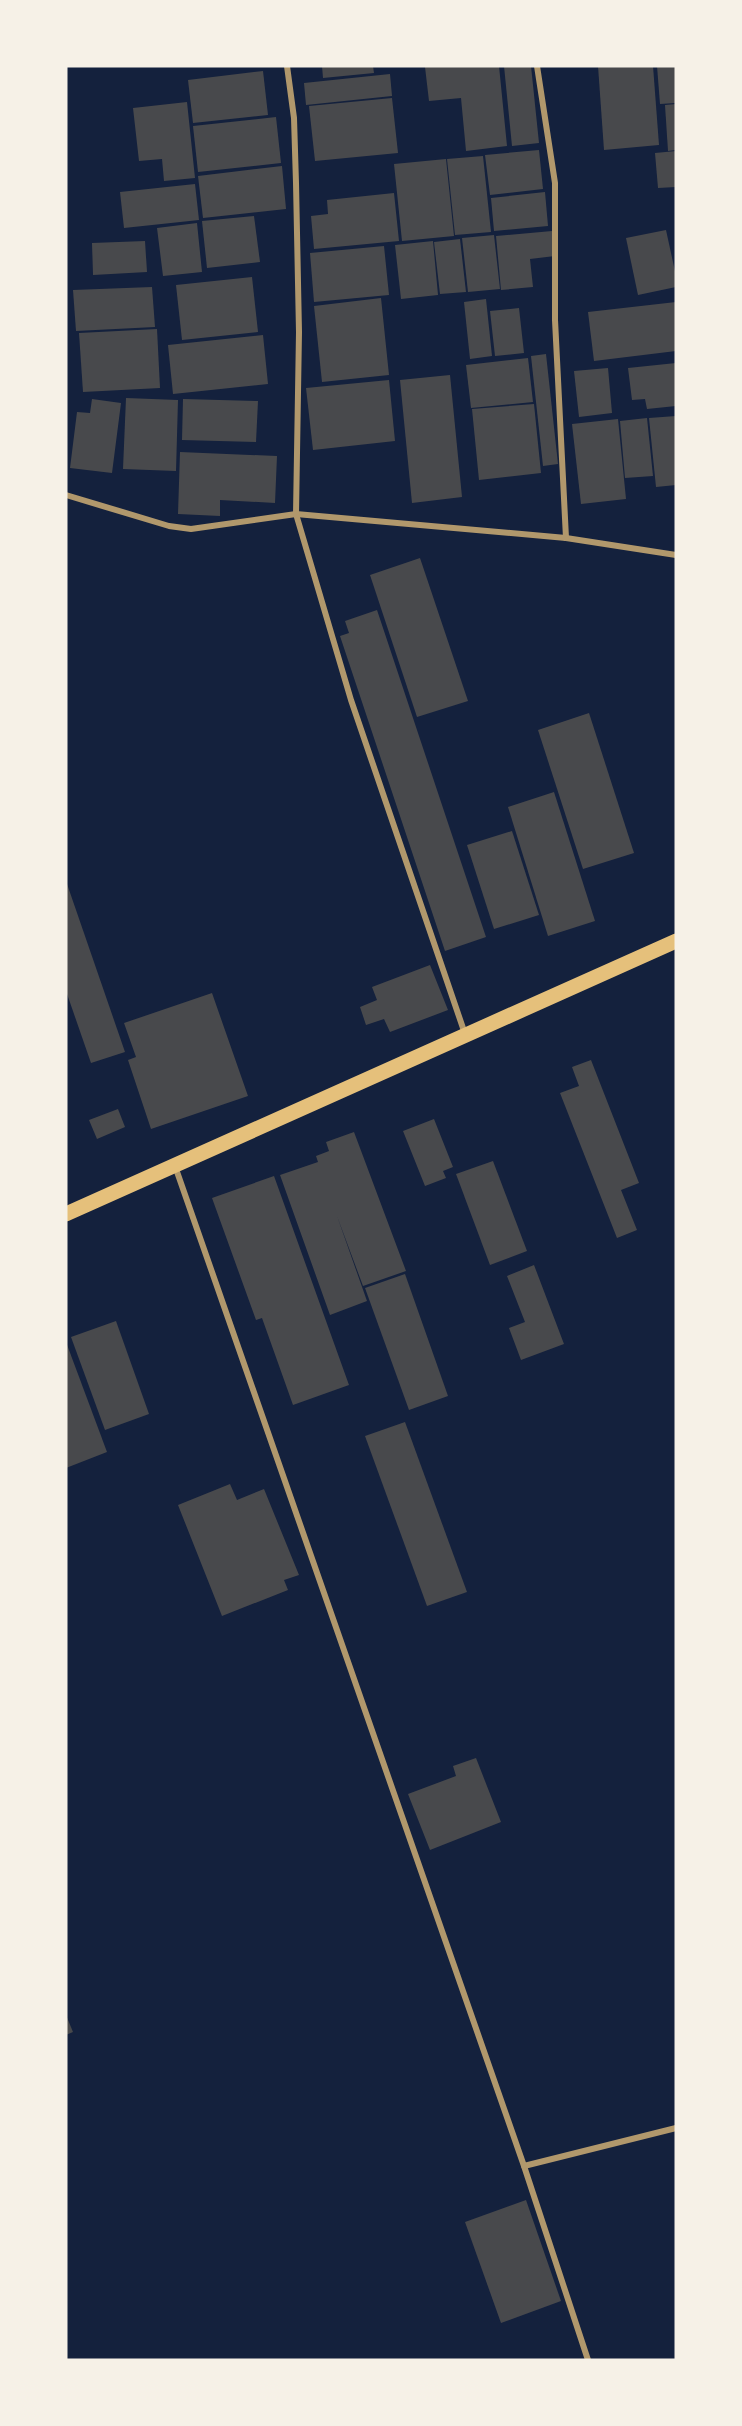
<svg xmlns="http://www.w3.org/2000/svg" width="742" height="2426" font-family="'Playfair Display',serif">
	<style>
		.building { fill: #48494c }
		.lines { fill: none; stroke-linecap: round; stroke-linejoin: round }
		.minor { stroke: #b1986c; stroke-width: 6 }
		.primary { stroke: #e5c07b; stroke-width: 15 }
	</style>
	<rect width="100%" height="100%" fill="#14213d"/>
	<!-- building -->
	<g class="building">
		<polygon points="322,66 373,66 374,73 323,78"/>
		<polygon points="434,66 499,66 507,146 466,151 461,98 429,101 425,67"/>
		<polygon points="504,66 531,66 539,143 512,146"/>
		<polygon points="598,66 653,66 659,145 604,150"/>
		<polygon points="657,66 676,66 676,103 660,104"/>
		<polygon points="263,71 268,115 193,123 188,80"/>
		<polygon points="390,74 392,96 306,105 304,83"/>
		<polygon points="392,98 398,153 315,161 309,106"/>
		<polygon points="187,102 195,178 164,181 162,159 139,161 133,108"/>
		<polygon points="676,104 676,150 668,151 665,105"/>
		<polygon points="276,117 281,163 198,172 193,126"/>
		<polygon points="539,150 543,189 490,195 485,155"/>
		<polygon points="676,151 676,187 658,188 655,153"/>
		<polygon points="483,156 491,232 455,235 447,159"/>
		<polygon points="446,159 454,236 402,241 394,164"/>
		<polygon points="282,166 286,209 203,218 198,176"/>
		<polygon points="195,184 199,220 124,228 120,192"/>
		<polygon points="545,192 548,226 494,231 491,198"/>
		<polygon points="394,193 399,241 314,249 311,216 328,214 327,200"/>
		<polygon points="254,216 260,262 207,268 202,221"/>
		<polygon points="197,223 202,272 163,276 157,228"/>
		<polygon points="666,230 676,276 676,287 638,295 626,238"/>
		<polygon points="552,231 555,256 530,259 533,287 501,290 496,236"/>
		<polygon points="494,235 500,289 468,292 462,238"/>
		<polygon points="460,239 466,292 440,294 434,242"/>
		<polygon points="145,241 147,272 93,275 92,243"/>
		<polygon points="433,241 438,295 401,299 395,245"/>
		<polygon points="384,246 389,295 314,302 310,253"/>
		<polygon points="252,277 258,332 182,340 176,285"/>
		<polygon points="152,287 155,327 76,331 73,290"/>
		<polygon points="381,298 389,375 322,382 314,306"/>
		<polygon points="486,299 492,356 470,359 464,302"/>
		<polygon points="676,302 676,351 594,361 588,312"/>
		<polygon points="519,308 524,353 495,356 490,311"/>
		<polygon points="157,329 160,388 83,392 79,333"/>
		<polygon points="263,335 268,384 173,394 168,345"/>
		<polygon points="546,354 558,464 543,466 531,356"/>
		<polygon points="528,358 533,402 471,408 466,365"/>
		<polygon points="676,363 676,406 647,409 645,399 632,400 628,368"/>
		<polygon points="608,368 612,413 579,417 574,371"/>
		<polygon points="450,375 462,497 412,503 400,380"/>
		<polygon points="389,380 395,441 313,450 306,388"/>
		<polygon points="126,398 178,400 176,471 123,469"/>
		<polygon points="92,399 121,403 112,473 70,468 77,412 90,413"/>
		<polygon points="183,399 258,401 256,442 182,440"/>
		<polygon points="534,404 541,473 479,480 472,409"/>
		<polygon points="676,416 676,485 656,487 649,418"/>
		<polygon points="647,418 653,476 625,478 620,421"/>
		<polygon points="618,419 626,499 581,504 572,424"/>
		<polygon points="180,452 277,456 275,503 220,500 220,516 178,514"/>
		<polygon points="420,558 468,701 417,717 370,575"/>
		<polygon points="377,610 486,937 445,951 340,636 349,633 345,621"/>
		<polygon points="589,713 634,853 583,869 538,730"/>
		<polygon points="554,792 595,921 548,936 508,807"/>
		<polygon points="512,831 539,915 494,929 467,845"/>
		<polygon points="66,881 125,1052 91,1063 66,991"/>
		<polygon points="430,965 448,1010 390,1032 384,1019 366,1025 360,1007 377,1000 372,987"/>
		<polygon points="212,993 248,1096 151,1129 128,1060 136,1057 124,1023"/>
		<polygon points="591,1060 639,1183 621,1190 637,1230 617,1238 560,1093 579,1086 572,1067"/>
		<polygon points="118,1109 125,1127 97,1139 89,1120"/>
		<polygon points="434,1119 453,1167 443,1171 446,1178 425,1186 403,1131"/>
		<polygon points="354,1132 406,1271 363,1286 337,1216 367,1301 330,1315 280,1175 318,1162 316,1156 329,1151 326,1142"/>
		<polygon points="493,1161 527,1251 490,1265 456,1174"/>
		<polygon points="274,1176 349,1385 293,1405 262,1318 256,1320 212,1198"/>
		<polygon points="534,1265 564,1344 521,1360 509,1328 525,1322 507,1276"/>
		<polygon points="405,1274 448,1396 409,1410 365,1288"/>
		<polygon points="116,1321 149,1414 105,1430 71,1337"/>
		<polygon points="66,1342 107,1452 66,1468"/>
		<polygon points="405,1422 467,1592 427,1606 365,1436"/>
		<polygon points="230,1484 237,1500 264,1489 299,1575 284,1580 288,1590 222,1616 178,1505"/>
		<polygon points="476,1758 501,1822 430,1850 408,1794 456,1776 453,1766"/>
		<polygon points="66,2015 73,2032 66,2035"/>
		<polygon points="526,2200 561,2301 501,2323 465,2222"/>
	</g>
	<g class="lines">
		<!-- minor -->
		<g class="minor">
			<polyline points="287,66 294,118 296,183 299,332 296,514 351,700 465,1034"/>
			<polyline points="537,66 555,183 555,320 566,538"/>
			<polyline points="66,495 169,526 191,529 296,514 566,538 676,555"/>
			<polyline points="175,1166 524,2166 588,2360"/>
			<polyline points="524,2166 676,2128"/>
		</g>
		<!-- primary -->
		<polyline class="primary" points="66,1214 676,941"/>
	</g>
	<!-- border -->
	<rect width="742" height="2426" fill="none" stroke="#f6f1e7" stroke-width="135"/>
</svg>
